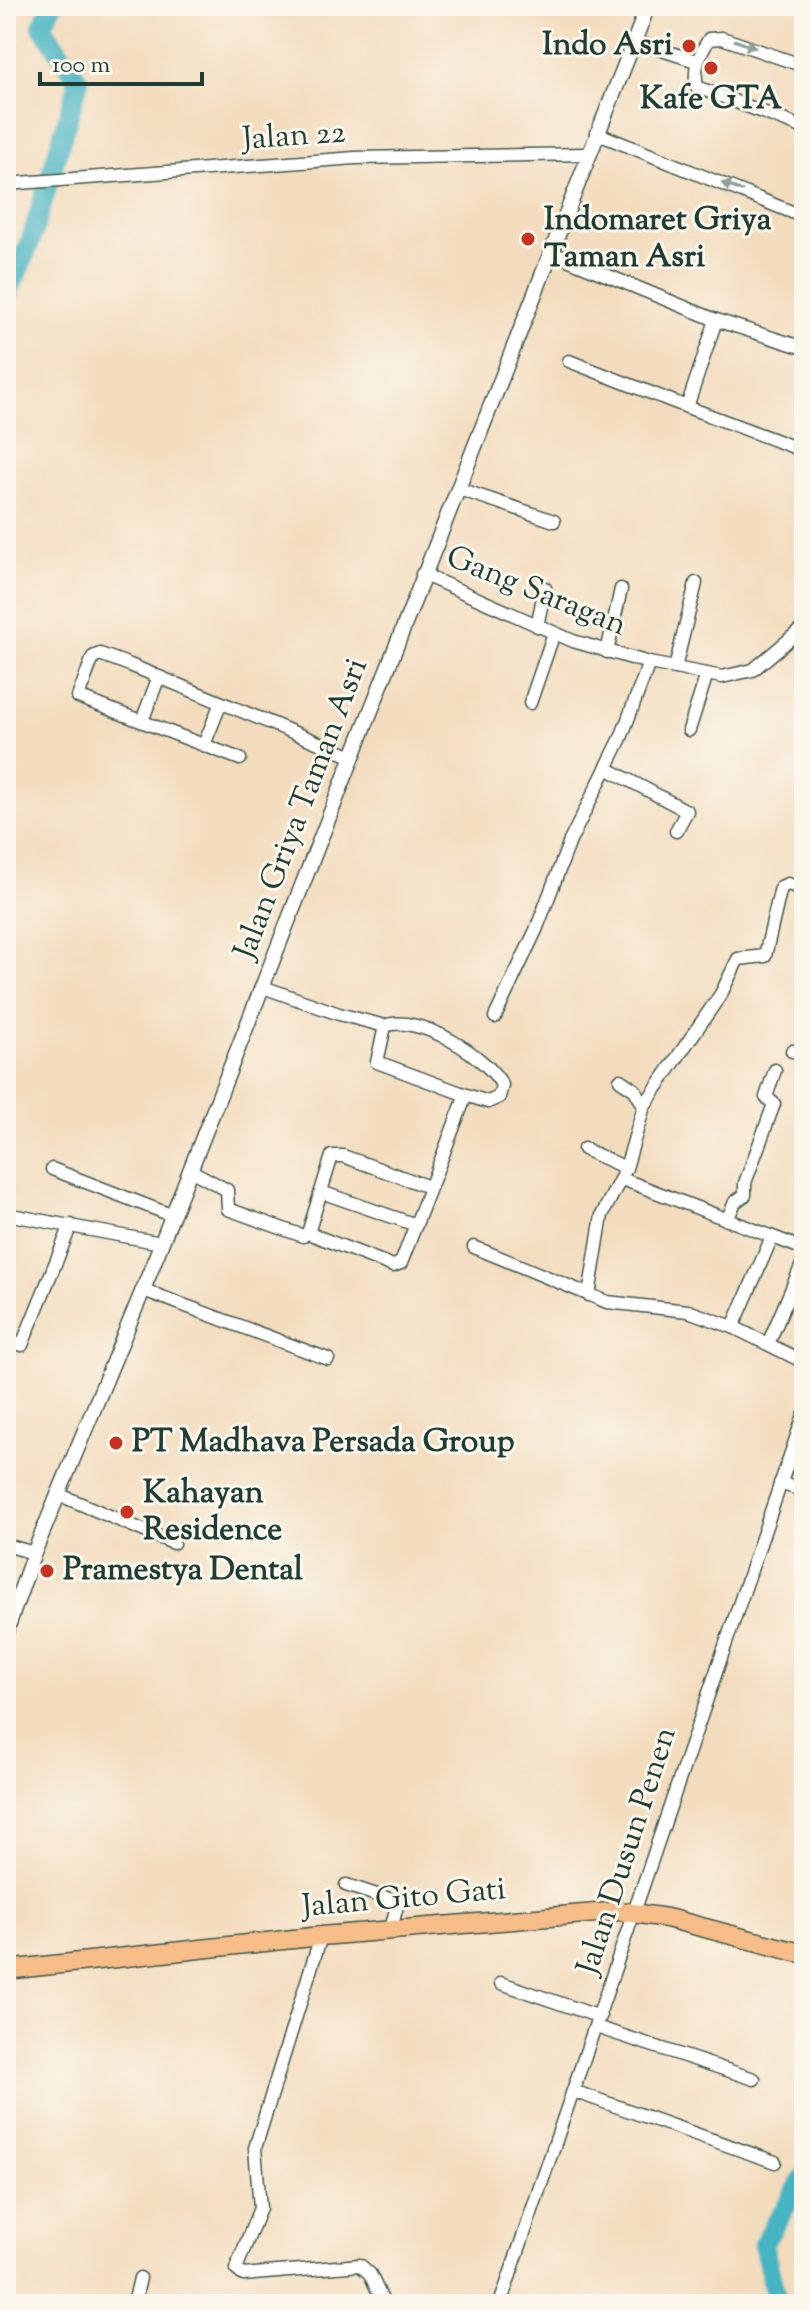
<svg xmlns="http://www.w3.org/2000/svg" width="810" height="2310" font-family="'Sorts Mill Goudy',serif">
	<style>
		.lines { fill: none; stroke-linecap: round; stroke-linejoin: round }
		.river { stroke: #47b4c3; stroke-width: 20 }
		.minor-casing { stroke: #3f5549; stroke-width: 15 }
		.tertiary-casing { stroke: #3f5549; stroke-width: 17 }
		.primary-casing { stroke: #3f5549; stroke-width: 21 }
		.minor { stroke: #fff; stroke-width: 12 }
		.tertiary { stroke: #fff; stroke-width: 14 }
		.primary { stroke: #f7bd88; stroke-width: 18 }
		.oneway { fill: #8f9e9a }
		.poi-dot { fill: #c8321e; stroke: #fbf7ec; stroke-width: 3 }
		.labels { text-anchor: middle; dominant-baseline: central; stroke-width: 6; stroke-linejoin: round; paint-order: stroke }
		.poi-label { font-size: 32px; font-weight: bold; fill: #1f3d34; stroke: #fbf7ec; text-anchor: start }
		.street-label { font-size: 32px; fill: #1f3d34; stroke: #fbf7ec }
	</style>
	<rect width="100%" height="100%" fill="#fbf7ec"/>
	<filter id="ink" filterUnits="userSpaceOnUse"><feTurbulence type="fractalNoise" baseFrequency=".0125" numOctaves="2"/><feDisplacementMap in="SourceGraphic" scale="16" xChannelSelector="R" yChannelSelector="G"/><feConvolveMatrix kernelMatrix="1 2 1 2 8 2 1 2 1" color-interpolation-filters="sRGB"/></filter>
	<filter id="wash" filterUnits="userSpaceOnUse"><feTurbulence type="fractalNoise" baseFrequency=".006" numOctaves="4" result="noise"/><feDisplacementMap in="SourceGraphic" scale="32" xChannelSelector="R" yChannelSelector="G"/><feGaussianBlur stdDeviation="1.8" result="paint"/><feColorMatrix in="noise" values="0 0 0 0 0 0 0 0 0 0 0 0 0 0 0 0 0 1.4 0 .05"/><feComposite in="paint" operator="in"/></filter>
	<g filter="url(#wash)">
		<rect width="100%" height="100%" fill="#f3dcbd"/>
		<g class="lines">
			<!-- river -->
			<g class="river">
				<polyline points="6,299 31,240 79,81 42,26 52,6"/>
				<polyline points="778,2304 763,2244 804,2177"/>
			</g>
		</g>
	</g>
	<g filter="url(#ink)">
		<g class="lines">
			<defs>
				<g id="minor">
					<polyline points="634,41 696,61"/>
					<path d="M804,66L722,38L709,39C699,56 693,67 697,87L804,128"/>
					<polyline points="596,133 804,217"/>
					<polyline points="6,184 355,158 587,154"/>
					<polyline points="550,252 716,320 804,348"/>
					<polyline points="569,361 687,407 716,320"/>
					<polyline points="687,407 804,451"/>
					<polyline points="459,489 554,521"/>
					<polyline points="422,574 573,641 649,663 722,677 753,670 804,627"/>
					<polyline points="537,626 545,588"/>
					<polyline points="607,652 621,589"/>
					<polyline points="675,668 696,583"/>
					<polyline points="530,703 554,633"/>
					<polyline points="142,721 158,679"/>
					<polyline points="689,730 707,674"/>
					<polyline points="204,745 220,705"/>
					<polyline points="240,759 78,697 93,657 100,654 130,665 353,757"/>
					<polyline points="606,768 687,811 676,831"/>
					<polyline points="263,987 339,1014 385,1026 377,1062 466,1095 401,1263 393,1266 308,1233 332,1156 343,1156 429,1187"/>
					<polyline points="495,1017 536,930 570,841 621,738 649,663"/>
					<path d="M385,1026C417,1013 487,1056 502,1085L499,1097L488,1102L466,1095"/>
					<polyline points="792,1051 804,1051"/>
					<polyline points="620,1080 635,1090 644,1106"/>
					<polyline points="584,1149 626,1168"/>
					<polyline points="52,1169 171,1215"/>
					<polyline points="190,1170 227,1190 228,1209 303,1236"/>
					<polyline points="622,1179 804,1249"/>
					<polyline points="321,1192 416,1225"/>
					<polyline points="6,1214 161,1243"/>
					<polyline points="727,1220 735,1202 745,1195 745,1183 774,1104 766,1097 775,1070"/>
					<polyline points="474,1247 607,1302 688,1311 733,1327 804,1362"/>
					<polyline points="143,1290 328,1359"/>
					<polyline points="589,1295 602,1215 626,1168 644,1106 721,994 738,959 765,956 781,887 788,884 804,890"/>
					<polyline points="733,1327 772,1237"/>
					<polyline points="6,1341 22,1345 71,1225"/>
					<polyline points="768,1344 804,1260"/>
					<polyline points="780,1483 804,1491"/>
					<polyline points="60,1495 173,1543"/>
					<polyline points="6,1545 34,1553"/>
					<polyline points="346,1885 398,1902 391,1929"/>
					<polyline points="321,1936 255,2148 260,2208 236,2269 243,2275 360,2265 370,2274 384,2304"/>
					<polyline points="501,1983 600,2017"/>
					<polyline points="596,2027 754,2079"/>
					<polyline points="573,2091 775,2162"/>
					<polyline points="134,2304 140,2278"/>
					<polyline points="500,2304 804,1415"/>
				</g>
				<polyline id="tertiary" points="6,1632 34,1553 143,1290 648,6"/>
				<polyline id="primary" points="6,1970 321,1936 620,1911 667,1918 804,1954"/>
			</defs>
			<!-- minor casing -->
			<use href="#minor" class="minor-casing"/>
			<!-- tertiary casing -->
			<use href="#tertiary" class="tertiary-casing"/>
			<!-- primary casing -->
			<use href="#primary" class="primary-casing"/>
			<!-- minor -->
			<use href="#minor" class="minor"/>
			<!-- tertiary -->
			<use href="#tertiary" class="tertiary"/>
			<!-- primary -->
			<use href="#primary" class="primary"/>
		</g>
		<!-- one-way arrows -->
		<defs><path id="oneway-solid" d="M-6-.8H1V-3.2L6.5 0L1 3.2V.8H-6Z" transform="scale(2)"/></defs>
		<g class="oneway">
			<use href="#oneway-solid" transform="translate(745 44) rotate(20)"/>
			<use href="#oneway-solid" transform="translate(732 187) rotate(-158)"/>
		</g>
	</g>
	<!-- markers -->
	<g class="poi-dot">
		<circle cx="689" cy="46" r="8"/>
		<circle cx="711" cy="68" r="8"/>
		<circle cx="528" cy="239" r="8"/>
		<circle cx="116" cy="1443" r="8"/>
		<circle cx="127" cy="1512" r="8"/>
		<circle cx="47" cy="1571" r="8"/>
	</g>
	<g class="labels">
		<!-- poi labels -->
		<g class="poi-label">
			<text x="673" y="46" text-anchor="end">Indo Asri</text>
			<text x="711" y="100" text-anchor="middle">Kafe GTA</text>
			<text x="544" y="221">Indomaret Griya<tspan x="544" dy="37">Taman Asri</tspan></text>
			<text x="132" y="1443">PT Madhava Persada Group</text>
			<text x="143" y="1494">Kahayan<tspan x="143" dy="37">Residence</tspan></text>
			<text x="63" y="1571">Pramestya Dental</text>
		</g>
		<!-- street labels -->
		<g class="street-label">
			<text transform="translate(294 137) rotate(-4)">Jalan 22</text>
			<text transform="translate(536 592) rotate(22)">Gang Saragan</text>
			<text transform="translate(302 809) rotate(-69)">Jalan Griya Taman Asri</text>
			<text transform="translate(628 1851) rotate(-72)">Jalan Dusun Penen</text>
			<text transform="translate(404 1899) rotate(-5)">Jalan Gito Gati</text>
		</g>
	</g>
	<!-- margin -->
	<rect width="810" height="2310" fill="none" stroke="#fbf7ec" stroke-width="32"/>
	<!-- scale -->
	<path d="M40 72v12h162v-12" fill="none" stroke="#1f3d34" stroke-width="4"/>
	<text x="52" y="72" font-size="24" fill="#1f3d34" stroke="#fbf7ec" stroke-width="6" paint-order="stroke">100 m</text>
</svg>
